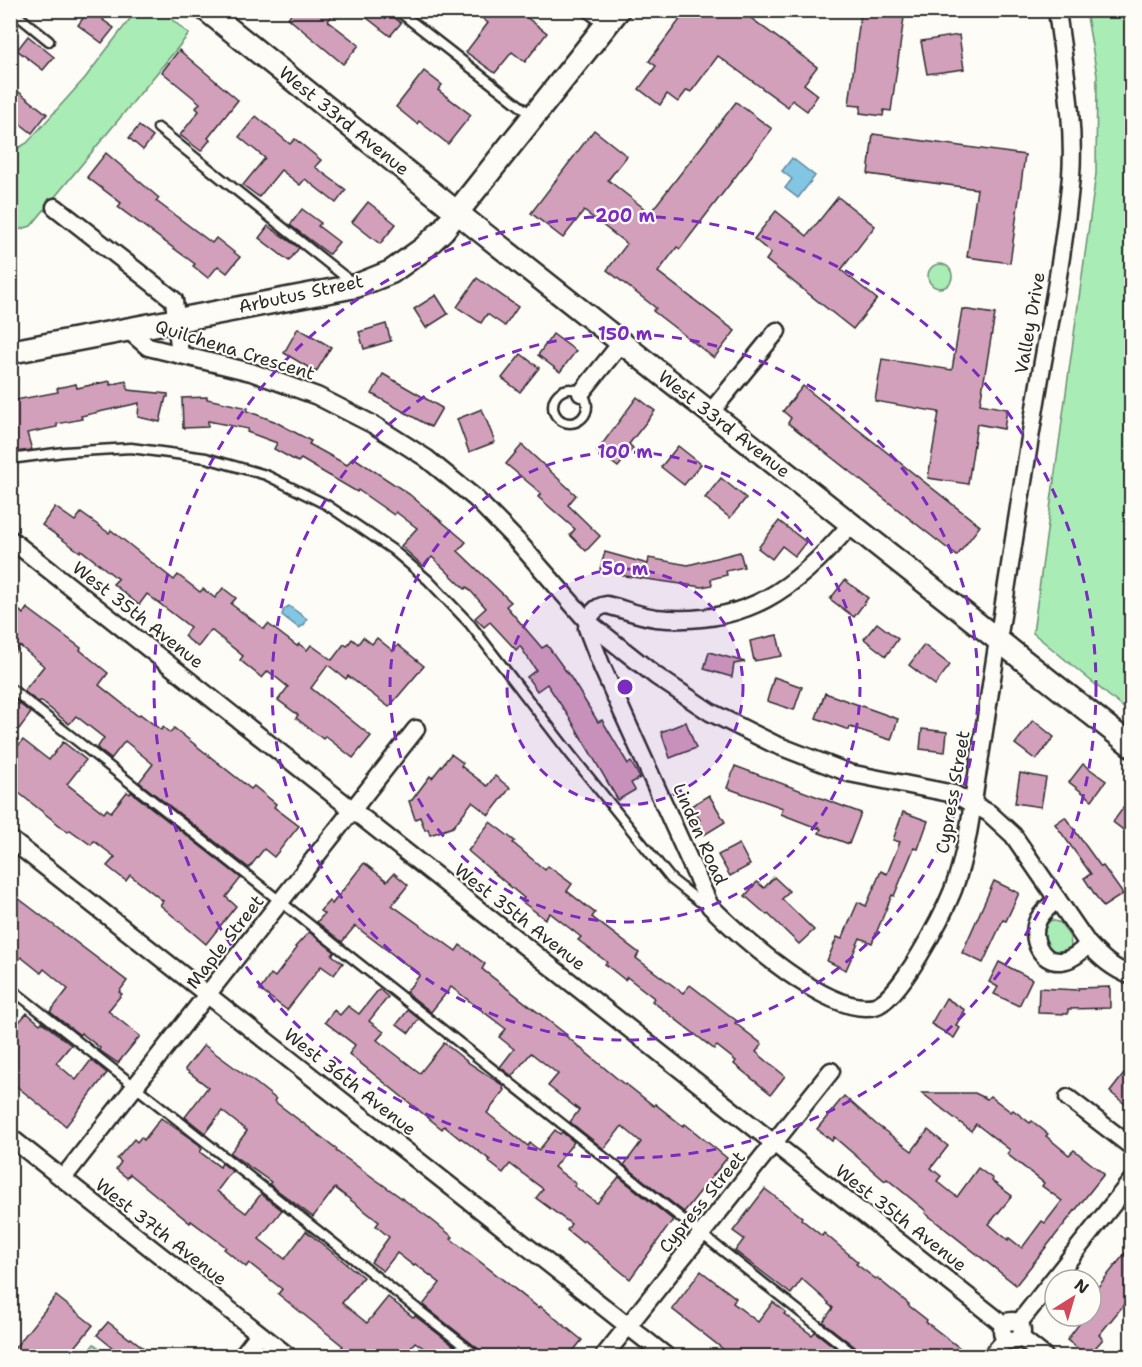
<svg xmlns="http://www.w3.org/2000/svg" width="1142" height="1367" font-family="'Shantell Sans',sans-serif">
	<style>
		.green { fill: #a9ecb6; stroke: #6a8c70; stroke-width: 1.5 }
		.water { fill: #83c6e4; stroke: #60889a; stroke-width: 1.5 }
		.building { fill: #d3a0bc; stroke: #2b2b2b; stroke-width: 1.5 }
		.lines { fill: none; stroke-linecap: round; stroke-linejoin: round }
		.service-casing { stroke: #2b2b2b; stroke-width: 13 }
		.minor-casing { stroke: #2b2b2b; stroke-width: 21 }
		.tertiary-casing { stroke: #2b2b2b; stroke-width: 26 }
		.secondary-casing { stroke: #2b2b2b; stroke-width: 27 }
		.service { stroke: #fdfcf7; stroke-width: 8 }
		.minor { stroke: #fdfcf7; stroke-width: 16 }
		.tertiary { stroke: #fdfcf7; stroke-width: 21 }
		.secondary { stroke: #fdfcf7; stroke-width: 22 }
		.ring { fill: none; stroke: #7b2cbf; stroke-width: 3; stroke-dasharray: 10 8 }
		.labels { text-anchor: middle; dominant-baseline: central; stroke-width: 4.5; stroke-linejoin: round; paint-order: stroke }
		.street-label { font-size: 18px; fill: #2b2b2b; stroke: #fdfcf7 }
		.centre { fill: #7b2cbf; stroke: #fdfcf7; stroke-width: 3 }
		.ring-label { font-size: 18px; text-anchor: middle; font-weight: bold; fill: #7b2cbf; stroke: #fdfcf7; stroke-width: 4.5; stroke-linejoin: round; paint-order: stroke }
	</style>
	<rect width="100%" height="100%" fill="#fdfcf7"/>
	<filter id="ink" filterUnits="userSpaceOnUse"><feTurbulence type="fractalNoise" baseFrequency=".0167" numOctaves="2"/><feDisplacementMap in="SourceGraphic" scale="12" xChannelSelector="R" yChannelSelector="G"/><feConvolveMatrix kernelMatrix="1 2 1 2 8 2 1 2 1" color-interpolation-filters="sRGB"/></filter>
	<g filter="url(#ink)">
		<!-- green -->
		<g class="green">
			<polygon points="136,11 162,11 189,34 31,226 11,232 11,152 27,143 85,78"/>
			<polygon points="1086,11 1131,11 1131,714 1033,633 1096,174 1097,75"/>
			<circle cx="940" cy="276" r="12"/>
			<path d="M1051,920L1061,923L1070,937L1071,946L1064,951C1044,953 1043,947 1042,929Z"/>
			<polygon points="94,1344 110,1356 87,1356 85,1355"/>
		</g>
		<!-- water -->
		<g class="water">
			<polygon points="792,158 815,176 798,198 785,188 792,179 782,171"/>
			<polygon points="289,606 307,619 304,625 299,628 282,615 284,609"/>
		</g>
		<!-- building -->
		<g class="building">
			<polygon points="89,10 111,10 103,20 114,28 102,43 78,25"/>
			<polygon points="294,10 336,10 328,21 359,45 343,64 288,18"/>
			<polygon points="357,10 385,10 401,23 390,36"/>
			<polygon points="472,10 511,10 519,17 522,14 547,33 525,62 512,52 495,73 466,52 488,23"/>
			<polygon points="687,10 740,10 817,67 804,84 818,95 807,111 792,100 788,107 718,56 691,92 687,90 678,102 667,94 660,105 639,89 656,66 649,61"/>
			<polygon points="861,10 905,10 891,111 884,110 883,116 860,113 861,106 849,105"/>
			<polygon points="959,35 964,69 927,74 921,41"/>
			<polygon points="28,36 54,57 43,70 17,50"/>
			<polygon points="179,50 238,100 208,138 210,140 201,151 180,135 199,111 196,108 200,103 162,72"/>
			<polygon points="424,71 442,85 438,90 471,115 448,144 419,121 417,124 396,107"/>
			<polygon points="10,85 47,114 32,133 10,116"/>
			<polygon points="736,102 772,129 680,249 677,247 658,272 735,331 714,358 653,311 656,308 607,270 627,244 584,211 563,238 531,213 594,130 627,156 608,180 650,213"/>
			<polygon points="256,116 290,144 295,139 321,160 315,167 346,190 336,203 305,179 300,185 281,170 259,197 243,185 265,158 239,137"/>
			<polygon points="139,126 153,137 143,150 129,138"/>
			<polygon points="873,134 1025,155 1010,263 967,257 977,189 868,174"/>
			<polygon points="106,153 159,198 156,201 212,243 216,238 240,257 227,273 218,266 208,278 193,266 195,264 118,207 121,203 87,177"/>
			<polygon points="838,197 875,226 841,270 877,299 853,329 766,260 771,253 754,239 776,211 807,236"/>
			<polygon points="368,202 396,224 380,244 352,222"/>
			<polygon points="302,209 321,223 318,226 339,242 329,254 290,225"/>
			<polygon points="268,226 299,248 289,261 259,238"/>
			<polygon points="477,278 518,307 505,326 487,314 481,323 457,307"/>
			<polygon points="436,295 448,314 426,328 414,309"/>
			<polygon points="962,309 995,314 980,404 1007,409 1004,429 977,424 968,484 928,478 939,412 875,401 882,359 952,370"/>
			<polygon points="386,324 391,341 364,349 359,332"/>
			<polygon points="298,328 331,347 316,372 284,353"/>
			<polygon points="553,334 576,351 560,372 538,355"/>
			<polygon points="521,354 539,368 520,392 502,378"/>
			<polygon points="383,374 442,408 431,427 372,394"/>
			<polygon points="110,381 110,385 126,381 128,390 168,394 168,397 166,397 160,422 138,417 139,403 81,416 82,419 57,424 57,427 27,433 32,450 14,452 10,441 10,401 58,392 57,388 76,384 77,388"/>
			<polygon points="803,386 980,526 957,556 788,423 791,418 783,411"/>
			<polygon points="207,397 207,399 248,408 247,411 274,421 311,441 309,444 347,465 353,457 409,494 466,542 458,551 511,602 506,606 542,648 547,645 571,678 598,722 602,720 628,764 631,762 640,778 631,783 635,790 618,800 571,720 547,684 537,691 527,677 536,670 520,646 516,650 490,622 484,627 475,618 486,608 467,587 465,589 432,557 423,566 401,546 417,528 396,512 394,515 358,490 357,492 301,459 298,462 274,449 277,443 247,432 248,429 208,421 208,427 183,428 182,398"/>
			<polygon points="637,397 655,411 629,444 633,448 618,467 597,451"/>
			<polygon points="482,409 495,442 469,452 457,419"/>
			<polygon points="522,445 576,495 568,505 600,536 586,551 570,535 575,529 538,497 541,493 506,464"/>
			<polygon points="678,446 701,464 684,485 661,467"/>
			<polygon points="721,478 746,498 730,518 705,498"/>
			<polygon points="55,507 75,521 81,513 109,533 111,530 174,580 178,575 200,592 203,589 215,598 223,588 236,598 231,604 264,629 268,624 297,646 299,644 307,650 311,645 332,660 344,644 347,646 352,639 358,644 363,637 372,644 377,638 393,651 398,645 424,666 389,707 348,676 346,679 328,665 311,688 371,736 353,758 325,736 323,739 296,718 298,715 278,700 288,687 268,671 262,678 240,660 243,656 211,630 198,647 184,636 190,627 147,594 139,605 113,584 118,579 81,550 80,552 42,525"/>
			<polygon points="779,521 806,542 795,556 782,546 772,559 758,548"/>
			<polygon points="605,552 648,564 649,558 688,565 740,552 744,567 726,571 727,575 711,579 712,585 702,587 625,576 600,569"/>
			<polygon points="845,580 868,598 854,617 830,599"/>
			<polygon points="10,601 23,614 27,608 81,648 80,650 108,673 99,685 138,716 140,714 161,730 163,727 170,733 174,728 251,789 254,786 276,804 274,807 299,826 274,857 264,849 249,868 139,782 153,764 125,741 111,759 97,748 104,738 76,716 69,724 41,701 39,703 24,691 44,666 20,646 10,658"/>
			<polygon points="877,623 898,639 886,656 864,639"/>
			<polygon points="777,635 782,656 754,661 750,641"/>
			<polygon points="924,645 950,665 935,685 909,665"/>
			<polygon points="709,652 745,662 734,664 732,677 704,669"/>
			<polygon points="774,677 802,687 794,710 767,701"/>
			<polygon points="825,693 898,719 891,740 850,727 849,730 816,718"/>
			<polygon points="16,701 31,713 19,729 10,723 10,709"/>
			<polygon points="1033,720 1054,737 1036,760 1015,744"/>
			<polygon points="686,722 696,748 670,758 661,732"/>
			<polygon points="922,729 947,732 945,752 920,749"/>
			<polygon points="23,740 49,760 63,742 86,760 67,784 104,813 107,809 111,812 127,792 130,794 131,792 241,878 226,897 236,906 206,944 160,905 163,901 130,875 126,881 107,866 115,857 94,841 91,845 70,830 68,832 10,786 10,756"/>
			<polygon points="451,754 463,763 461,766 487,786 495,776 510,788 489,815 472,802 453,827 430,835 428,829 425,830 420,817 415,819 409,801 412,800 430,776 432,778"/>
			<polygon points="1083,764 1106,781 1092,800 1069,782"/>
			<polygon points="735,766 861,813 849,844 819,833 821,829 818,828 820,826 817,828 781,814 783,808 727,788"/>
			<polygon points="1020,773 1046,778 1041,807 1015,803"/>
			<polygon points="709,795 725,822 704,835 697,822 700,820 691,806"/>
			<polygon points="1131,797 1131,836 1113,822"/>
			<polygon points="903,812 928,821 918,849 914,848 894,896 892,895 872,943 860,938 846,970 827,961 837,937 842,939 858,902 866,906 881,871 887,874 900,842 893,840"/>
			<polygon points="1065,817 1101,867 1103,866 1123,894 1103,907 1084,878 1091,874 1055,824"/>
			<polygon points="490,822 515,841 513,843 545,870 548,866 572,884 567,891 595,913 592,917 639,953 636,958 683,993 690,985 737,1021 735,1023 762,1044 756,1052 785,1076 771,1094 734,1064 736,1061 717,1046 714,1049 652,1001 654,998 627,977 625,980 605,964 607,962 578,940 581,937 550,913 545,919 521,901 524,898 468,851"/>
			<polygon points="739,844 750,865 730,876 718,855"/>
			<polygon points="364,863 387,881 394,873 408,885 392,905 456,951 460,945 485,964 482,969 567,1035 566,1036 625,1085 626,1084 654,1106 655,1104 683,1126 685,1124 727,1158 684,1212 624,1165 641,1142 622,1126 604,1149 570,1122 579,1110 548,1086 558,1074 531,1053 512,1076 500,1067 514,1049 499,1037 506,1029 451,987 431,1012 406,992 420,975 355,926 342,942 317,922 324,914 320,911 329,901 332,904"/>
			<polygon points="774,877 789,891 782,899 814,930 799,944 768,914 767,915 745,896 757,882 764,888"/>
			<polygon points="994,881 1019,893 1006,921 1003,920 983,963 962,953"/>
			<polygon points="10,892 127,981 119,992 122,994 108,1011 140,1036 118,1063 99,1050 100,1048 81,1033 80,1035 50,1012 68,989 44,969 41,973 21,957 10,971"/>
			<polygon points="309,932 335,952 332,955 343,963 334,975 321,966 287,1010 260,990 271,974 275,977 297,948 295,947"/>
			<polygon points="999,962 1032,979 1019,1006 994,994 998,987 989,982"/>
			<polygon points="1110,987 1110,1008 1068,1009 1068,1014 1038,1013 1039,988 1078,990 1078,988"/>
			<polygon points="379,989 388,997 369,1021 384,1032 377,1040 420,1073 444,1043 469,1063 504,1086 503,1089 505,1090 487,1113 528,1146 530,1143 539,1150 555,1130 560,1134 562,1132 574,1142 554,1167 576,1184 574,1186 597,1203 619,1177 673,1220 630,1279 584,1241 583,1243 567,1230 571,1224 536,1198 543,1189 510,1164 503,1173 489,1162 490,1160 461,1138 460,1139 444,1126 442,1129 349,1054 355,1045 325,1022 334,1010 340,1015 348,1006 359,1014"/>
			<polygon points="946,998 965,1010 956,1025 960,1028 954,1038 931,1024"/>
			<polygon points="408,1010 419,1019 409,1033 397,1024"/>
			<polygon points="27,1013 40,1024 42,1022 71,1045 56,1063 76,1080 91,1060 107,1073 66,1126 10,1081 10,1017 18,1023"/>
			<polygon points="204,1045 257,1084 276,1099 274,1101 337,1149 336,1151 428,1217 453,1237 451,1239 539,1308 540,1306 582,1340 569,1356 483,1356 481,1351 423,1305 440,1283 415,1264 414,1266 397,1253 383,1271 371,1262 389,1237 376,1226 379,1222 335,1188 313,1217 269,1184 271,1182 230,1153 247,1131 222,1111 205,1133 185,1117 208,1087 185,1069"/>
			<polygon points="1131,1065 1131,1109 1110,1092"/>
			<polygon points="922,1093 975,1093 987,1099 990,1096 1011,1112 1013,1110 1030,1123 1032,1121 1048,1134 1046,1136 1069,1155 1074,1150 1104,1174 1016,1285 925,1213 926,1211 887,1179 885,1181 834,1137 832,1141 817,1129 844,1096 877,1125 912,1151 928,1130 948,1146 931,1168 941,1176 937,1181 957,1197 978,1168 993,1179 992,1181 1012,1196 989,1224 1008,1240 1009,1238 1022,1248 1042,1221 1045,1223 1062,1201 1042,1186 1044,1183 1007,1154 1010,1150 976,1124 971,1131"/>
			<polygon points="161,1118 197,1143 202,1149 200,1152 220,1167 222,1163 232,1171 217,1191 246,1213 261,1194 282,1210 259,1239 285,1259 306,1231 363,1277 342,1303 367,1323 388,1297 413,1317 415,1316 467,1356 435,1356 415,1342 404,1356 351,1356 341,1348 343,1346 278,1294 282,1289 249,1263 246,1267 224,1249 226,1247 191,1221 190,1223 130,1174 127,1178 116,1169 121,1162 117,1159 134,1139 137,1142 141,1137 144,1140"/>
			<polygon points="765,1189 802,1217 801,1219 822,1236 824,1233 858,1262 856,1264 876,1279 877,1278 909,1304 908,1305 927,1320 926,1322 961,1349 956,1356 862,1356 860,1351 823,1322 833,1308 828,1304 829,1303 802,1279 791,1294 735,1251 744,1239 733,1231"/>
			<polygon points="1131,1246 1131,1296 1099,1335 1103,1339 1088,1356 1067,1340 1085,1316 1091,1316 1091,1309 1094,1304 1092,1303 1097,1296 1093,1293"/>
			<polygon points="701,1271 736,1298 733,1303 758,1322 773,1302 786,1312 784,1314 812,1335 815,1332 846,1356 732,1356 672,1309"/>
			<polygon points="56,1296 93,1325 68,1356 10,1356 10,1354"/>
			<polygon points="108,1322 130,1339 131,1338 154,1356 123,1356 97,1335"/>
		</g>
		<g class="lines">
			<defs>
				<g id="service">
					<polyline points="11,10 49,41"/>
					<polyline points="397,10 533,116"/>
					<polyline points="158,128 354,284"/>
					<circle cx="570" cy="406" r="17"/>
					<polyline points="10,459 64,452 131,448 206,458 266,475 327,505 393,550 428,580 470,624 571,755 671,879 699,901 708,905"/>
					<polyline points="10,688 856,1356"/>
					<polyline points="10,988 477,1356"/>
				</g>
				<g id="minor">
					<polyline points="591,10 608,23"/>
					<polyline points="55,207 174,300 180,355"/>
					<path d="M127,329L148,347L251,372L317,396L374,425L426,458L475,498L519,543L588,622L656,676L710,712L774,744L849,773L954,794L989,813L1013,835L1088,944C1101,958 1113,969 1132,976"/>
					<polyline points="581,393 622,342"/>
					<polyline points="710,413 777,331"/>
					<path d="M851,524C796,589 745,627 656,618C640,616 623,609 607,605C595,606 588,617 587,628L602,667L710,906C740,936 829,1017 875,1006C900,999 943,915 953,890C966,855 971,817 976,781C985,728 992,675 1001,622C1014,541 1026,459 1040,378C1052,311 1065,244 1071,176C1075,121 1064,66 1057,10"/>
					<polyline points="10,539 1004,1325"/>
					<polyline points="10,839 666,1356"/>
					<path d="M1057,899C1051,905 1042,912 1038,920C1030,937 1040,963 1061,961C1072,960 1082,951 1088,944"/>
					<polyline points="1068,1098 1132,1147"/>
					<polyline points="10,1137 288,1356"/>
					<polyline points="63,1178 416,729"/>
					<circle cx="1012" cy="1331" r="10"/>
					<polyline points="1018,1324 1132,1180"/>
					<polyline points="1020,1337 1044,1356"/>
					<polyline points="242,1356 259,1334"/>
					<polyline points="604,1356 831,1071"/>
					<polyline points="991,1356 1006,1339"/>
				</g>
				<polyline id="tertiary" points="206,10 474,226 1132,746"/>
				<polyline id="secondary" points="10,352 356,286 391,272 423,249 443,230 618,10"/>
			</defs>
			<!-- service casing -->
			<use href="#service" class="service-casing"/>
			<!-- minor casing -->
			<use href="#minor" class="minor-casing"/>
			<!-- tertiary casing -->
			<use href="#tertiary" class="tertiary-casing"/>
			<!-- secondary casing -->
			<use href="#secondary" class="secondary-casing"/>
			<!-- service -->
			<use href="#service" class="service"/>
			<!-- minor -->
			<use href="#minor" class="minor"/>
			<!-- tertiary -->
			<use href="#tertiary" class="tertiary"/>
			<!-- secondary -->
			<use href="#secondary" class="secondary"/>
		</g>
	</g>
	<!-- distance rings -->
	<circle cx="625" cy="687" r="118" fill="#7b2cbf" fill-opacity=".12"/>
	<g class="ring">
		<circle cx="625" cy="687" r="118"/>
		<circle cx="625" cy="687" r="235"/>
		<circle cx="625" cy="687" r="353"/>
		<circle cx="625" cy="687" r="471"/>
	</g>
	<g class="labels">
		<!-- street labels -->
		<g class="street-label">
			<text transform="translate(344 121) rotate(39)">West 33rd Avenue</text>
			<text transform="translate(301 294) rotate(-12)">Arbutus Street</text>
			<text transform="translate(1030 323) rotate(-80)">Valley Drive</text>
			<text transform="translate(235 350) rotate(17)">Quilchena Crescent</text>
			<text transform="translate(724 424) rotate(38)">West 33rd Avenue</text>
			<text transform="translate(138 615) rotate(38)">West 35th Avenue</text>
			<text transform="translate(953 792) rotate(-80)">Cypress Street</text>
			<text transform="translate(700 834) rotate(66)">Linden Road</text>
			<text transform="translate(520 917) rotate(38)">West 35th Avenue</text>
			<text transform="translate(225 942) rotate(-52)">Maple Street</text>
			<text transform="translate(350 1082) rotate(38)">West 36th Avenue</text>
			<text transform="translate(702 1202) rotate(-51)">Cypress Street</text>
			<text transform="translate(901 1218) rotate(38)">West 35th Avenue</text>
			<text transform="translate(161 1232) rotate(38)">West 37th Avenue</text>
		</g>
	</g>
	<circle cx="625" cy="687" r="9" class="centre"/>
	<g class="ring-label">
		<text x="625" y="222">200 m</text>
		<text x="625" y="340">150 m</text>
		<text x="625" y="458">100 m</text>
		<text x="625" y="575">50 m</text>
	</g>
	<!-- margin -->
	<rect width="1142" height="1367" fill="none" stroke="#fdfcf7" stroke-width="36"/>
	<rect x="18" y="18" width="1106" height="1331" fill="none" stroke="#2b2b2b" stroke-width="2" filter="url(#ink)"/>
	<!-- north arrow -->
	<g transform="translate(1073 1298) rotate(37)"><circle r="28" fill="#fdfcf7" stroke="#a9a8a5" stroke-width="1.5"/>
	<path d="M0-4.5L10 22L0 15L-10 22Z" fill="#d1495b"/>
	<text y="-9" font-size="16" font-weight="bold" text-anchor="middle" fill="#2b2b2b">N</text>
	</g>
</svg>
